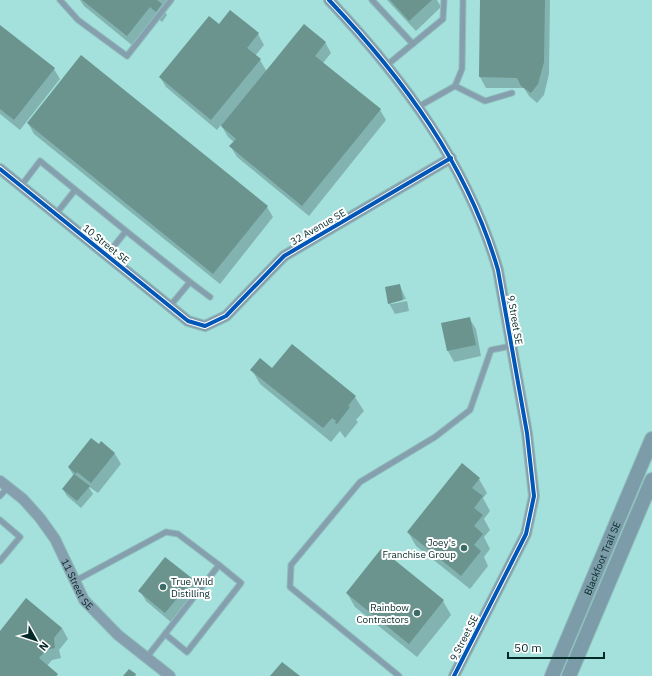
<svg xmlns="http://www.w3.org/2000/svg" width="652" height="676" font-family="'IBM Plex Sans',sans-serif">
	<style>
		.shadow { fill: #0003 }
		.building { fill: #6a948d }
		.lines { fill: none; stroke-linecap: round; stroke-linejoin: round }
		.lane-casing { stroke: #8fbebb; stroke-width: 7 }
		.street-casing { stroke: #8fbebb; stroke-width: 12 }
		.secondary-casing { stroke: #8fbebb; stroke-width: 16 }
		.lane { stroke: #869faf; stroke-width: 5 }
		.street { stroke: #869faf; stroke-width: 10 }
		.secondary { stroke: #7c9caa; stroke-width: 14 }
		.cycleway-casing { stroke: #fff; stroke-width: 6 }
		.cycleway { stroke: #0057b8; stroke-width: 4 }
		.poi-dot { fill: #3c6a67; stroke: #fff; stroke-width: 1.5 }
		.labels { text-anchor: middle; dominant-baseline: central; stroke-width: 4; stroke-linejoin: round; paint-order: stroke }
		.street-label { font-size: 10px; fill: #042a28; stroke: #fff }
		.poi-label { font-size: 10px; fill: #042a28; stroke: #fff; text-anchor: end }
	</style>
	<rect width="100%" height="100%" fill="#a4e0dc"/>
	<!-- shadow -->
	<g class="shadow">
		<polygon points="80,0 171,0 163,9 167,15 162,22 157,17 133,46 84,6"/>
		<polygon points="387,0 437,0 441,7 416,31"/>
		<polygon points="481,0 550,0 549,74 544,95 537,103 529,96 524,88 486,88 480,77"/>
		<polygon points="0,26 54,69 60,79 20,130 0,114"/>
		<polygon points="219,26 258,34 264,45 255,56 260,60 267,72 325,42 331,53 323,63 380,110 386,120 309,216 237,157 231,147 234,142 228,137 221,125 217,130 166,87 160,77"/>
		<polygon points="28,123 267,207 273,217 220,284 34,134"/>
		<polygon points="400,286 406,299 391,302 391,304 407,301 409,311 395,314 389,303"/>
		<polygon points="469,318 476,329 481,356 454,362 448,351 442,324"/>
		<polygon points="292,346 355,397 364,411 356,420 358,422 345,438 340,431 331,442 260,384 252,370 273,370"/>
		<polygon points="101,443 115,454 121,464 98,493 88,486 93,494 81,508 67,496 63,489 74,476 69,468"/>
		<polygon points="479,479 487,493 483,498 490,511 484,519 490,530 484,537 490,549 484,557 488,566 470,589 416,546 408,532"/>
		<polygon points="192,580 198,590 172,623 146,601 140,591"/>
		<polygon points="347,593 443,601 451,615 417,657 355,607"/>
		<polygon points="62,628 68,639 59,650 61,658 52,660 47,666 58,676 0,676 0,633"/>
	</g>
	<!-- building -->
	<g class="building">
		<polygon points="82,0 157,0 162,4 156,12 150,7 127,36"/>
		<polygon points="390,0 432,0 409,21"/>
		<polygon points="480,0 545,0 544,62 538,84 531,93 521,86 517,78 479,77"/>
		<polygon points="230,10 259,33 247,48 261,59 211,120 159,77 209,16 219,24"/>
		<polygon points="304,24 326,42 315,56 381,109 302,206 229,146 236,139 221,126"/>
		<polygon points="0,25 55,68 14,120 0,109"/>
		<polygon points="81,55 268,206 213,274 27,123"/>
		<polygon points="400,284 403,300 388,304 385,287"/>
		<polygon points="470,317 476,345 447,351 441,323"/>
		<polygon points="292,344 356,396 348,406 350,407 337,424 335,423 336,421 332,418 323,428 250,370 260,358 272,368"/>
		<polygon points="91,438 99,444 101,441 115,453 91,483 77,472 76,474 68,467"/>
		<polygon points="462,463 480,478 472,488 483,496 474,508 483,515 474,526 483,534 474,545 481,551 461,576 407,532"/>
		<polygon points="74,474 90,486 77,501 62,489"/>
		<polygon points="381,549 444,600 409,644 346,593"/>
		<polygon points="165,557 193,579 165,613 138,591"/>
		<polygon points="26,598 62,628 54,638 55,648 46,650 39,658 58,674 56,676 0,676 0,631"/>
		<polygon points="282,662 300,676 270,676"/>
		<polygon points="129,669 136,674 135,676 123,676"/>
	</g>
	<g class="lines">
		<defs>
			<g id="lane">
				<polyline points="60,0 78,20 127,56 171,0"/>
				<polyline points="372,0 413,44"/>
				<polyline points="387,65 443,19 444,0"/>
				<polyline points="455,86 485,101 512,93"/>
				<polyline points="418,107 455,86 462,69 463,0"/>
				<polyline points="21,186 40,161 126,231"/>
				<polyline points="56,214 75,190"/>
				<polyline points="107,255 126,231 190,282 170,306"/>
				<polyline points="190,282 210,297"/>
				<polyline points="0,496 8,487"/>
				<polyline points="0,520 20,537 0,561"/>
				<polyline points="75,581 166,532 178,534 219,565 147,657"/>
				<polyline points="165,634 187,652 241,583 219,565"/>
				<polyline points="399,676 290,587 291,565 360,482 435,437 470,410 491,350 511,346"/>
			</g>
			<g id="street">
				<path d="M329,0C403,78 468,166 498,270L527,433L534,496L526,534L454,676"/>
				<polyline points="0,169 188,321 205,326 226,316 284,256 451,158"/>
				<path id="s1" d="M0,481L23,499L40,518L55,539L84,600L118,635L170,676"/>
			</g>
			<g id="secondary">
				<path id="s2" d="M552,676L652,439"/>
				<polyline points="569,676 652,480"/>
			</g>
		</defs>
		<!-- lane casing -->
		<use href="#lane" class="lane-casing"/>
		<!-- street casing -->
		<use href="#street" class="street-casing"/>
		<!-- secondary casing -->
		<use href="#secondary" class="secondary-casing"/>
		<!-- lane -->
		<use href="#lane" class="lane"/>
		<!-- street -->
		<use href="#street" class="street"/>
		<!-- secondary -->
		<use href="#secondary" class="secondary"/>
		<defs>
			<g id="cycleway">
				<path d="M329,0C403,78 468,166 498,270L527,433L534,496L526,534L454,676"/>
				<polyline points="0,169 188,321 205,326 226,316 284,256 451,158"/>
			</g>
		</defs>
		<!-- cycleway casing -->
		<use href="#cycleway" class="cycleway-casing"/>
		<!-- cycleway -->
		<use href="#cycleway" class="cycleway"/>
	</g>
	<!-- markers -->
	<g class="poi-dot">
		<circle cx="464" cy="548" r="4"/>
		<circle cx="163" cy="587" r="4"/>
		<circle cx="417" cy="613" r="4"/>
	</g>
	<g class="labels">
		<!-- street labels -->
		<g class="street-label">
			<text transform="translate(318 227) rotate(-30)">32 Avenue SE</text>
			<text transform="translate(106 244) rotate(39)">10 Street SE</text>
			<text transform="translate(515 320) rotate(80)">9 Street SE</text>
			<text stroke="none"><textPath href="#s2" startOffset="128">Blackfoot Trail SE</textPath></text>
			<text stroke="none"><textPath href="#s1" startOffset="131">11 Street SE</textPath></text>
			<text transform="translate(464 638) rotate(-63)">9 Street SE</text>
		</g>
		<!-- poi labels -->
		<g class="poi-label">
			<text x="456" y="542">Joey's<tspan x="456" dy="12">Franchise Group</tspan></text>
			<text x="171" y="581" text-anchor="start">True Wild<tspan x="171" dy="12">Distilling</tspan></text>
			<text x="409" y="607">Rainbow<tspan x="409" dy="12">Contractors</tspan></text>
		</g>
	</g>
	<!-- north arrow -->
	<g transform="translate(36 640) rotate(129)" stroke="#ffffff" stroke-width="3" paint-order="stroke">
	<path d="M0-3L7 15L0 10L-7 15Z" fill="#042a28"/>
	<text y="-6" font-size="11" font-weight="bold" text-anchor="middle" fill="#042a28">N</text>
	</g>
	<!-- scale -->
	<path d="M508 652v6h96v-6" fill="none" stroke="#042a28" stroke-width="2"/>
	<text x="514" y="652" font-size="12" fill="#042a28" stroke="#ffffff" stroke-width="3" paint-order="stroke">50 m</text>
</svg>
